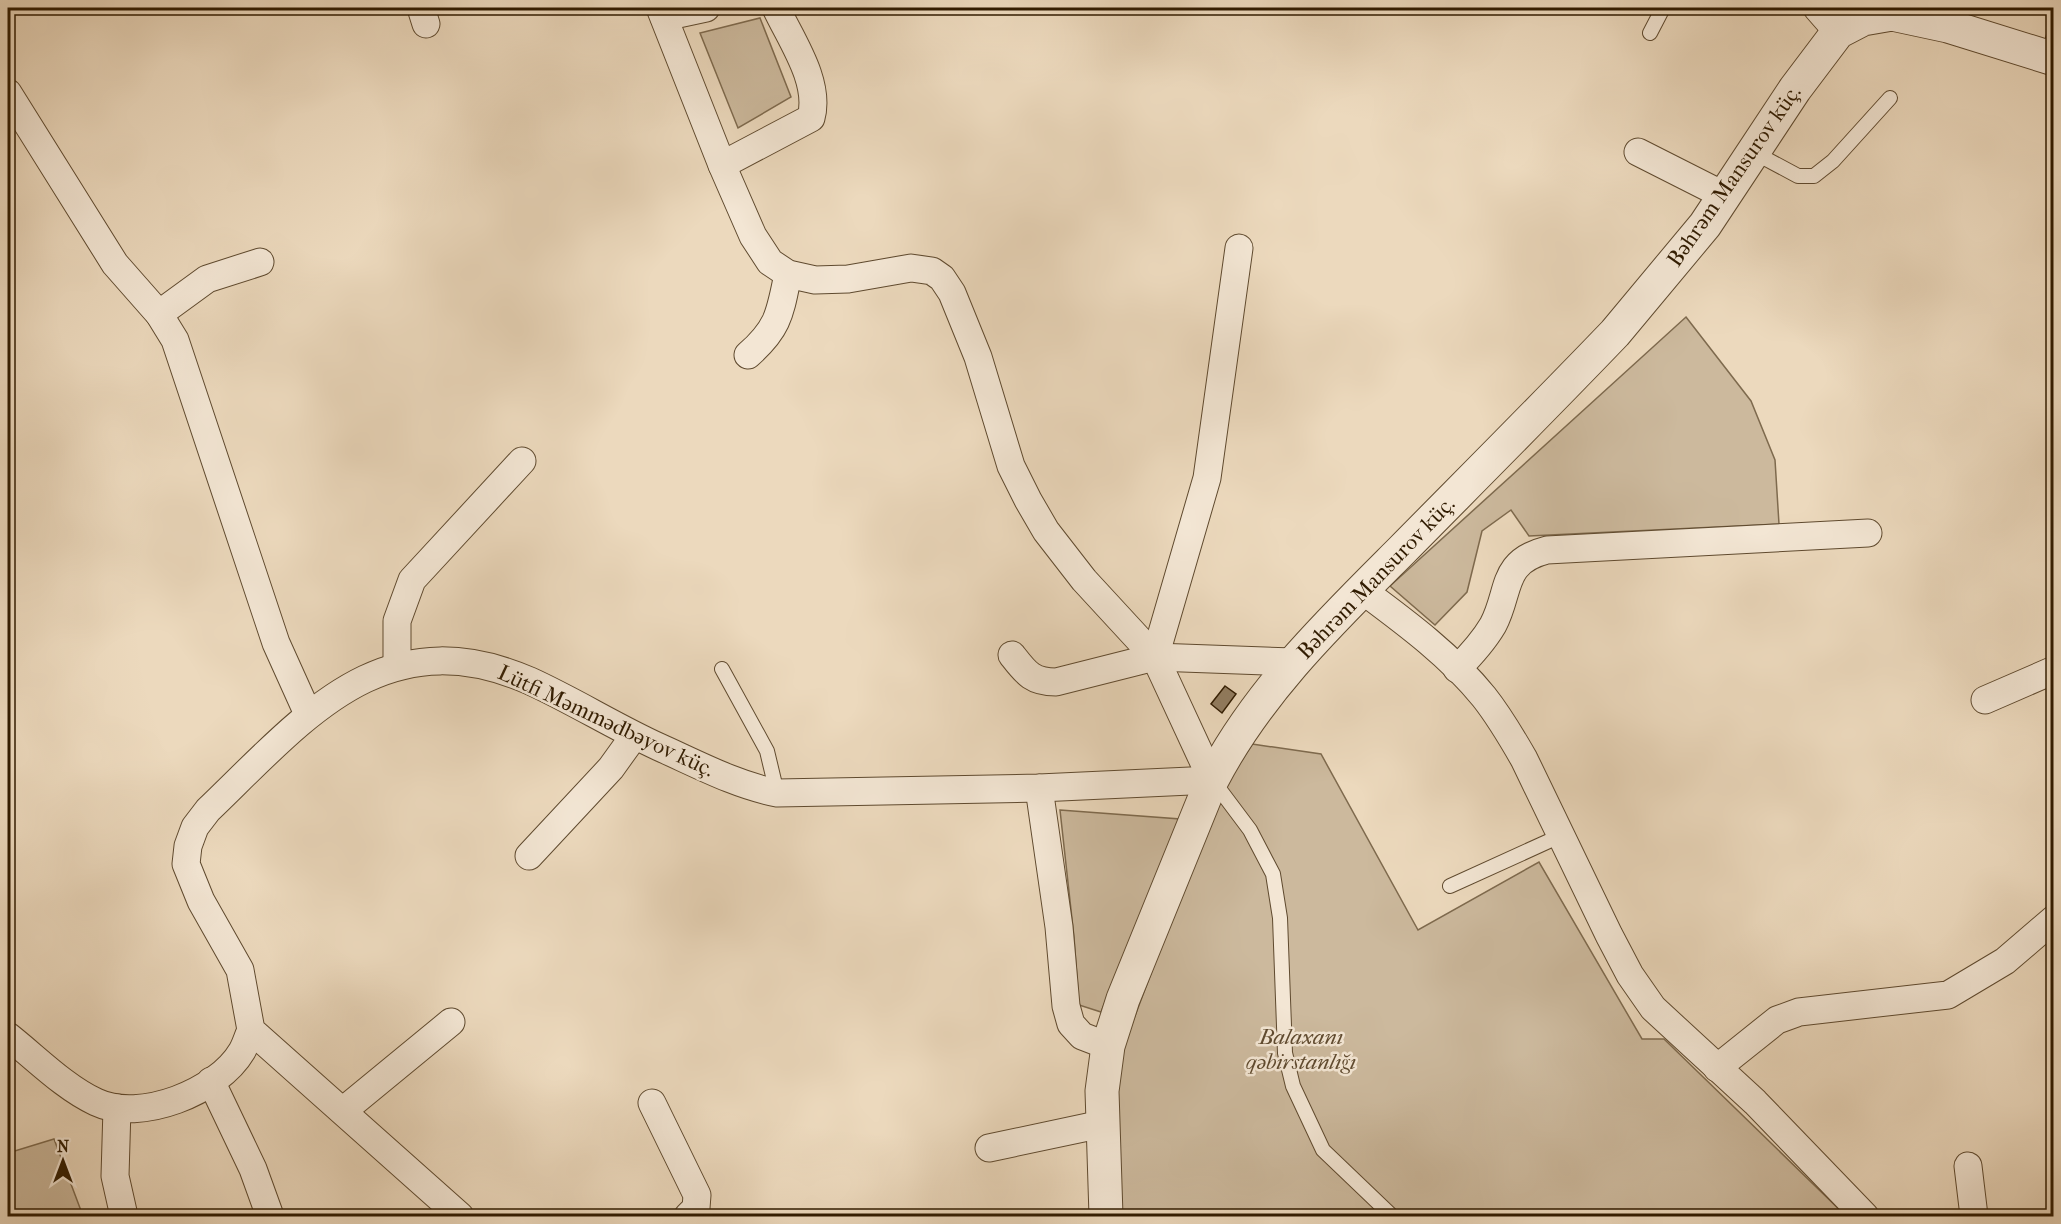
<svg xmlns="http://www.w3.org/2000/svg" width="2061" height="1224" font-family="'IM FELL French Canon',serif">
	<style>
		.green { fill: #ccb99d; stroke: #7e6a4e; stroke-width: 1.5 }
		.building { fill: #927e62; stroke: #301b00; stroke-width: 1.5 }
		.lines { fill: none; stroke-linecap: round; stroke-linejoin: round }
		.service-casing { stroke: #5f4a2f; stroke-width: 16 }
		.minor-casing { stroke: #5f4a2f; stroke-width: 29 }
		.tertiary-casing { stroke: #5f4a2f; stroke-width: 35 }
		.service { stroke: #f3e6d4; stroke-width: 14 }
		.minor { stroke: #f3e6d4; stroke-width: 27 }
		.tertiary { stroke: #f3e6d4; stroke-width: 33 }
		.labels { text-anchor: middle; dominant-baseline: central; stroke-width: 5; stroke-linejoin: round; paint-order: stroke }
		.street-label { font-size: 22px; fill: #301b00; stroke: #f3e6d4 }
		.park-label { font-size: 22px; font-style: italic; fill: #5f4a2f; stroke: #f3e6d4 }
	</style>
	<rect width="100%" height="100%" fill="#ecd9bd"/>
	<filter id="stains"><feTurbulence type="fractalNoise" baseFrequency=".00333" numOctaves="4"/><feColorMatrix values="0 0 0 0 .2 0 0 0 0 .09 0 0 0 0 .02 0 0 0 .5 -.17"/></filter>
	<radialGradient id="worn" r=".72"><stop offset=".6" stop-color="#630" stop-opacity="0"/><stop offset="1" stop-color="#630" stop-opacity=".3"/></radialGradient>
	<!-- green -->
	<g class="green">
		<polygon points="760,18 791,97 738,128 700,33"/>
		<polygon points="1686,317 1751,401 1775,460 1779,524 1529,536 1511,510 1482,531 1467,592 1435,625 1390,586"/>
		<polygon points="1252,744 1321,754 1418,930 1539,862 1642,1039 1664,1039 1846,1216 1121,1216 1115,1089 1121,1053 1216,801"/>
		<polygon points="1060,810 1180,819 1101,1012 1079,1005 1074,937"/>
		<polygon points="54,1139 83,1216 8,1216 8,1153"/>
	</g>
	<!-- building -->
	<polygon class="building" points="1225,686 1236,694 1222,713 1211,704"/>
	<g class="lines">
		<defs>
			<g id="service">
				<polyline points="1650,33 1663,8"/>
				<polyline points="2048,57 2054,35"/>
				<polyline points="1755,153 1798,176 1814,176 1833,161 1890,98"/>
				<polyline points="722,669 767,751 777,793"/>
				<polyline points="1214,782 1250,830 1273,874 1280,918 1285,1053 1293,1086 1323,1150 1392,1216"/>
				<polyline points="1450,886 1560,836"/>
			</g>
			<g id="minor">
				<polyline points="421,8 426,24"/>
				<polyline points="1817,8 1838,32"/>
				<polyline points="664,17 706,8"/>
				<polyline points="8,93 115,264 159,314 175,340 276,643 308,714"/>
				<polyline points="1638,152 1725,196"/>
				<path d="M722,165L811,118C821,82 791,40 776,8"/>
				<polyline points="159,314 207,279 260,262"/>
				<path d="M748,355C779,328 780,313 788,274"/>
				<path d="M1362,590C1405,622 1450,655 1484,697C1499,716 1512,738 1524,759L1609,935L1630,975L1653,1008L1755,1102L1865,1216"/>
				<path d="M1012,655C1026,673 1032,682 1056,682L1155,657L1294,662"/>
				<polyline points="1155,657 1207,478 1239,248"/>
				<polyline points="397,665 397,621 412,580 522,461"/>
				<path d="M1457,669C1471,655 1483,642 1493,625C1511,591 1500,562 1547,550L1868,533"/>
				<polyline points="1985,700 2054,670"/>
				<polyline points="1039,788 1059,927 1066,1006 1071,1024 1082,1036 1108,1046"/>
				<polyline points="529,856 611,768 634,736"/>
				<path d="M8,1036C36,1058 64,1087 96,1102C140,1123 218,1092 242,1051C246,1044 248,1036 251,1030"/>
				<polyline points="1717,1068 1777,1020 1799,1012 1948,995 2005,961 2054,919"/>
				<polyline points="211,1081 253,1169 270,1216"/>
				<polyline points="652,1103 697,1195 696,1208 688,1216"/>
				<polyline points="117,1108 115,1176 124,1216"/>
				<polyline points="344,1110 451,1022"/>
				<polyline points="989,1148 1102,1124"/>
				<polyline points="1968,1166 1974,1216"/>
				<path d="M460,1216L251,1030L240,970L201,901L186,864L188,846L195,827L208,810C304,718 383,617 530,681C574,701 615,727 659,747C697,764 736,785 777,793L1039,788L1212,780L1155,657L1084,580L1046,531L1028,500L1011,466L978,357L952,293L942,278L932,271L911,268L848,279L815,280L788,274L770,262L753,236L722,165L660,8"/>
			</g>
			<path id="tertiary" d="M1106,1216L1102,1091L1108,1046L1123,999L1212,780C1258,691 1332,620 1402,550C1473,478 1545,406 1615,333L1705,225L1795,89L1838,32L1863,19L1892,14L1948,26L2054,59"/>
		</defs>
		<!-- service casing -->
		<use href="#service" class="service-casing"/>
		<!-- minor casing -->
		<use href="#minor" class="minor-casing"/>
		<!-- tertiary casing -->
		<use href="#tertiary" class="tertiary-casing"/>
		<!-- service -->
		<use href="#service" class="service"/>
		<!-- minor -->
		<use href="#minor" class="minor"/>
		<!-- tertiary -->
		<use href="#tertiary" class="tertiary"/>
	</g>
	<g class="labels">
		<!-- street labels -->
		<g class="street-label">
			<text transform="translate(1734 176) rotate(-55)">Bəhrəm Mansurov küç.</text>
			<text transform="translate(1376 578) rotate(-46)">Bəhrəm Mansurov küç.</text>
			<text transform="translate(606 721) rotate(25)">Lütfi Məmmədbəyov küç.</text>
		</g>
		<!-- park labels -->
		<g class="park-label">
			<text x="1301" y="1037">Balaxanı<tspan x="1301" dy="25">qəbirstanlığı</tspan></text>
		</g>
	</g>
	<!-- margin -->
	<rect width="2061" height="1224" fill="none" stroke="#ecd9bd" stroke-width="30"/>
	<rect x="9" y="9" width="2043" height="1206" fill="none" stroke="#301b00" stroke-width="3"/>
	<rect x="15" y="15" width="2031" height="1194" fill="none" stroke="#301b00" stroke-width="1.5"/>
	<!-- north arrow -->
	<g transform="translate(63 1161)" stroke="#f3e6d4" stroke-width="4.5" paint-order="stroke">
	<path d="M0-4.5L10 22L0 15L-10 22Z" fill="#301b00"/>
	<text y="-9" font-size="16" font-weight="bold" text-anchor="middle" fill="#301b00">N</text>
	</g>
	<rect width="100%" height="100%" filter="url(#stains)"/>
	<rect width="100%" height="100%" fill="url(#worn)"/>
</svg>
